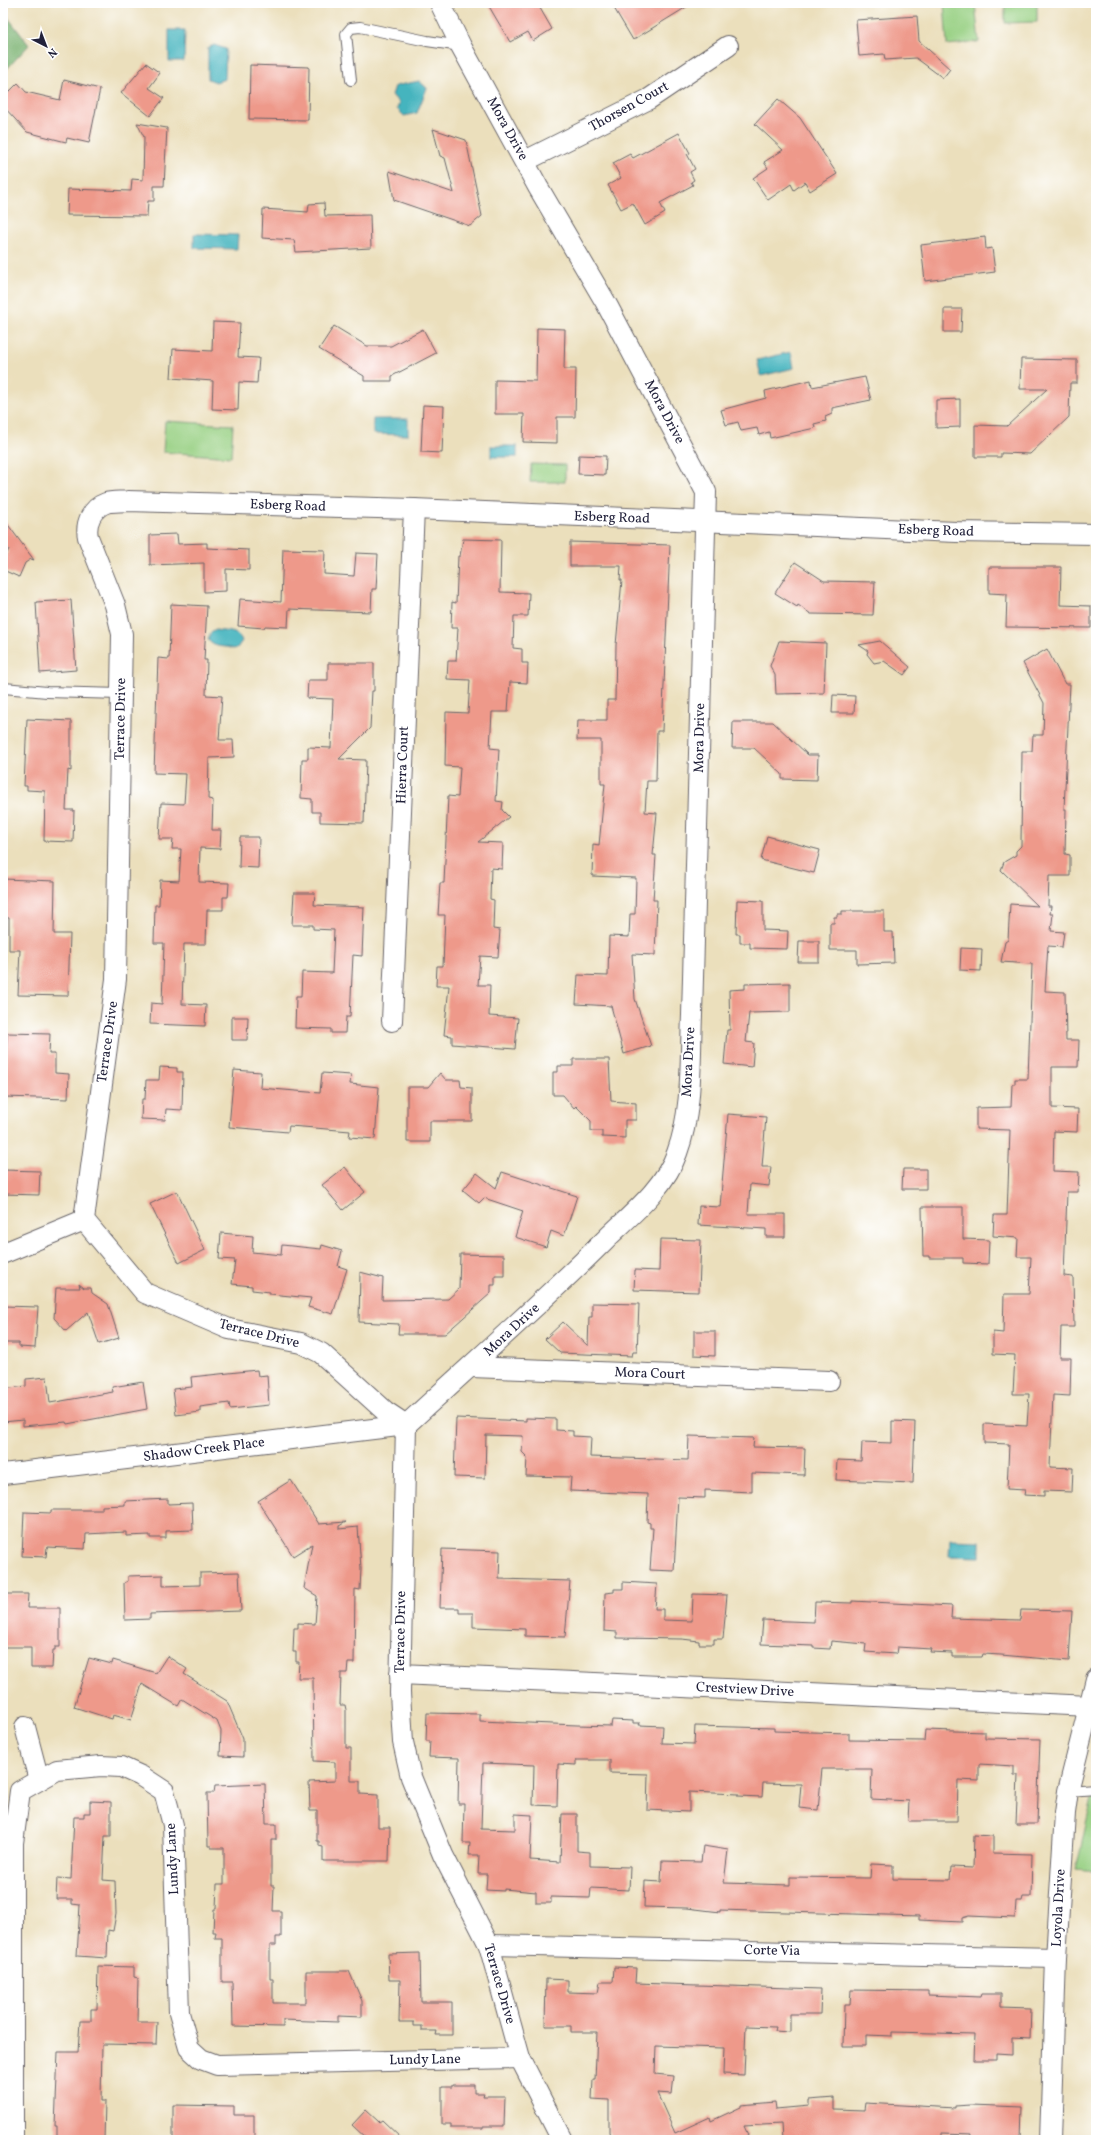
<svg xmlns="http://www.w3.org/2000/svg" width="1099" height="2143" font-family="Vollkorn,serif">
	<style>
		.green { fill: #98d083; stroke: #5d795f }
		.forest { fill: #7ab271; stroke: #4e6a56 }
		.water { fill: #45b4be; stroke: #346b7c }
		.building { fill: #ee998a }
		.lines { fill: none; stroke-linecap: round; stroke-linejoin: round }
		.service-casing { stroke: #686468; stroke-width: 12 }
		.minor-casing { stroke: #686468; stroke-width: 22 }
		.path { stroke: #686468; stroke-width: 2.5; stroke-dasharray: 3 3; stroke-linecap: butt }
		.service { stroke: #fff; stroke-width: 10 }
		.minor { stroke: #fff; stroke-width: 20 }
		.labels { text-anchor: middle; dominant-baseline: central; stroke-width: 3; stroke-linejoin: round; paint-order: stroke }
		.street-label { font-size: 14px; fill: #22223b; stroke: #fff }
	</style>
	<rect width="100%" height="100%" fill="#fff"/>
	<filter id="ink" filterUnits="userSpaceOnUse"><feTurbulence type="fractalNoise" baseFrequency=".025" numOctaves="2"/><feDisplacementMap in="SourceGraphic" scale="8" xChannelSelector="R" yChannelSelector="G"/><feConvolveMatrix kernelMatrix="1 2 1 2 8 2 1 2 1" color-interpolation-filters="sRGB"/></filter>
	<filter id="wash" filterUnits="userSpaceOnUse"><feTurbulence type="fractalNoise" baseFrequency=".012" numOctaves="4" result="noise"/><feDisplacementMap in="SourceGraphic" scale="16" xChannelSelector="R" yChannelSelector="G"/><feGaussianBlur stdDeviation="0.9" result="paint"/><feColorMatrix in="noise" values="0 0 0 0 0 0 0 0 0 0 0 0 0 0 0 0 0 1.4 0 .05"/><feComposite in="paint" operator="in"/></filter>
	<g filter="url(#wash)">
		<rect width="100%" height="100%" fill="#ebdfbc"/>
		<!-- green -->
		<g class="green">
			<polygon points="944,3 975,3 979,42 947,45"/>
			<polygon points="1005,3 1037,3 1037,22 1005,23"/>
			<polygon points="165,421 233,425 231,457 163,452"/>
			<polygon points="531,464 565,465 565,482 530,482"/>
			<polygon points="1096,1778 1096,1871 1076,1869 1094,1789"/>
		</g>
		<!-- forest -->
		<polygon class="forest" points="3,11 29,45 3,73"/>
		<!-- water -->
		<g class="water">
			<polygon points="169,30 185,30 184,61 169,61"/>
			<polygon points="214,45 226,49 225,79 216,82 208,79 208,48"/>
			<polygon points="419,81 427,88 417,113 404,116 397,109 399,103 392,95 395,86"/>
			<polygon points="194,234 238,235 237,249 194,248"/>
			<polygon points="791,352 794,368 761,376 757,360"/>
			<polygon points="373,419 408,419 408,435 373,434"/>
			<rect x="491" y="446" width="26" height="11"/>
			<path d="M216,630C226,632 239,630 242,641L237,648L233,649C224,645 215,649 208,640C209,634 211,632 216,630Z"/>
			<polygon points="950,1540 980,1541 980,1557 949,1556"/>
		</g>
		<g id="blocks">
			<!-- building -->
			<g class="building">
				<polygon points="487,3 537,3 552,29 533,41 528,32 510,42"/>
				<polygon points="611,3 693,3 633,40"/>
				<polygon points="917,16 919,41 950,69 943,78 916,58 885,60 884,54 859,56 856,20"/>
				<polygon points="146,63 160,73 149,88 164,98 150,116 121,93"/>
				<polygon points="250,65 309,67 308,120 249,119"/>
				<polygon points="64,80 100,89 89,143 67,138 66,142 27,132 3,106 3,98 18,83 26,92 60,100"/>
				<polygon points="778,99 800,118 837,174 810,191 805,182 794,190 791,184 768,200 753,178 768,168 764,162 783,150 755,124"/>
				<polygon points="137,123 167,128 164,186 154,186 154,201 148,201 147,216 67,215 68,189 131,191 132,179 143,180 144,137"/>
				<polygon points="433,129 466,140 482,216 470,226 394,200 389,171 454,193 445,158 440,156"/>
				<polygon points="679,133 690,153 687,154 695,169 690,172 694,180 691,182 693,185 660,203 665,213 645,225 633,203 621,209 608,185 621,178 613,163 630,154 633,158"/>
				<polygon points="324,203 325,216 370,215 371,248 296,252 294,240 262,238 263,209 308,212 309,204"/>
				<polygon points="985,237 986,249 992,248 995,272 925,281 921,245"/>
				<polygon points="944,309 962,309 961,332 944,332"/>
				<polygon points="213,322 240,323 238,357 259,358 257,383 239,382 238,410 212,409 213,381 171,378 173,349 212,351"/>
				<polygon points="334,326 367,346 391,346 423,329 436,353 392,376 392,381 364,381 364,376 319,349"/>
				<polygon points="537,328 565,329 564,369 576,369 575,417 557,417 557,443 523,442 524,414 495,414 495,380 536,381"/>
				<polygon points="1021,359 1077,360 1077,383 1070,383 1069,417 1030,454 1001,453 1001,457 975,457 975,425 1007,426 1047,389 1020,389"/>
				<polygon points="865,377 871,400 832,408 832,414 825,417 826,421 814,424 815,428 770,438 769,432 759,435 757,428 741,431 738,422 726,425 721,410 766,398 765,391 811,380 812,387"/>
				<polygon points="960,399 960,427 936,428 936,400"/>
				<polygon points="423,405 444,406 442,453 421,452"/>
				<polygon points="579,455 606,456 605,475 578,474"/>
				<polygon points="3,518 34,560 31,559 25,563 19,577 3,570 3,562 9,549 3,547"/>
				<polygon points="177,534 178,544 207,543 207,548 249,550 249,570 226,569 226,591 204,592 204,563 150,565 150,535"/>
				<polygon points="463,539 501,540 500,592 529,593 528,616 514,616 513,648 522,649 522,663 528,663 527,683 510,682 508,712 492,712 490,748 499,749 496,801 503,802 502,810 509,817 478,842 503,843 502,869 491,868 490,899 494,900 493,929 500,930 498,957 480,956 478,985 490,985 489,1016 518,1018 515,1049 452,1044 452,1036 444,1035 449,986 436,986 437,966 443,966 445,915 438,915 440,883 444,883 448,796 458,797 460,767 445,766 446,712 468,713 470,680 447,679 448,661 456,661 458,628 451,628 452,602 456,603 458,556 460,556"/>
				<polygon points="570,542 670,545 662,731 657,731 656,781 647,781 645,812 657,813 653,855 656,855 653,900 657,900 655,955 632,954 635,999 651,1046 624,1054 611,1006 576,1004 578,975 608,976 609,936 629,937 630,914 635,914 636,878 592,876 593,844 599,845 605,784 601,784 601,740 577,740 578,720 607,720 607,700 615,700 616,645 622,580 620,580 621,566 570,566"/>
				<polygon points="283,549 325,550 324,574 354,576 356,553 378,554 376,589 372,589 371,612 289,609 288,627 265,626 264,628 238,626 240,599 281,602"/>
				<polygon points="795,562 824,581 875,582 873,615 811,614 798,605 797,607 775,593"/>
				<polygon points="989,567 1061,567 1060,605 1091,606 1091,628 1006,627 1007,594 989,593"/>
				<polygon points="71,600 76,670 40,673 36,602"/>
				<polygon points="171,604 207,606 204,660 207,660 206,695 222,696 219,740 233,740 234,757 209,758 208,799 213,800 212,830 221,830 220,849 200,848 199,882 229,883 228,897 223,897 223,910 207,910 206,944 184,944 182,1004 206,1005 205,1026 150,1024 151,1003 162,1004 164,943 154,943 155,905 159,905 160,880 179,881 181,849 172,849 173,839 159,839 161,803 184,804 186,774 154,773 158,658 169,659"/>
				<polygon points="779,641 826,643 824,693 776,694 775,675 770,666"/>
				<polygon points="880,641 910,667 904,675 884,661 874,663 867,654 868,651 859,645"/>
				<polygon points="1047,649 1065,684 1070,684 1064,809 1066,809 1065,854 1070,855 1070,876 1049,876 1048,906 1051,906 1050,914 1053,914 1051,931 1064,932 1062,947 1048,946 1045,991 1065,992 1066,1040 1079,1040 1078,1067 1052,1067 1052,1108 1078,1109 1077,1132 1054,1131 1053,1171 1079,1172 1078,1192 1067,1192 1064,1276 1073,1277 1074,1327 1061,1327 1060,1358 1071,1358 1070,1396 1053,1395 1050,1467 1073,1468 1072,1492 1044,1491 1044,1496 1024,1495 1025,1490 1007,1489 1009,1444 984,1443 984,1424 1027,1426 1029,1394 1013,1394 1015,1355 993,1354 993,1332 1003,1333 1004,1294 1029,1294 1031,1257 1017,1257 1018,1238 993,1236 994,1215 1007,1215 1010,1130 976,1129 976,1108 1011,1107 1012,1084 1015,1084 1015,1079 1028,1079 1032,964 1001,962 1005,942 1008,940 1010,904 1038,906 1001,870 1004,862 1016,855 1016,851 1021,846 1022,751 1032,751 1033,735 1043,735 1044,703 1023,663"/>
				<polygon points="328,663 374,663 374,691 372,691 370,728 339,759 366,760 364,823 320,822 320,812 312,812 312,799 301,798 302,759 308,759 308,747 331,748 333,699 307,698 308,680 328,680"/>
				<polygon points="833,695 855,696 854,713 832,713"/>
				<polygon points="27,719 71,721 71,771 68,770 66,810 74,810 73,842 44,841 45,791 27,790 27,786 24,786"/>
				<polygon points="733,722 773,722 808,755 818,755 817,780 782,779 782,774 754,748 732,748"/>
				<polygon points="767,836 820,850 814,873 761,860"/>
				<polygon points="240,837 259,837 258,868 239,867"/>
				<polygon points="3,879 55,881 54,934 70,934 68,996 18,995 20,950 9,950 9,918 3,917"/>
				<polygon points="294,893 315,893 314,905 364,907 362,956 353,955 350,1017 346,1017 345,1033 331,1033 331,1029 295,1028 296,997 301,997 302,972 332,973 334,930 313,929 313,925 292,925"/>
				<polygon points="737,900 763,901 763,930 788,931 787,949 750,948 750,943 740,943 740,934 736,934"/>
				<polygon points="842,911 884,911 884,932 893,932 894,963 857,964 857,950 830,950 830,923 834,923 834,917 837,917 837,914 842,914"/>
				<polygon points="799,941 819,941 819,962 798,962"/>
				<polygon points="961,948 982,949 981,971 960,970"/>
				<polygon points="790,983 790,1012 749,1013 746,1042 754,1043 752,1067 724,1064 727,1030 730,1030 729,990 745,989 745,984"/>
				<polygon points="232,1017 248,1017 247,1040 232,1040"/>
				<polygon points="7,1033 50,1034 49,1054 55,1054 55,1073 69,1074 68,1099 5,1097"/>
				<polygon points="573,1059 609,1059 611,1101 636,1103 636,1120 625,1120 625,1138 602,1137 602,1131 591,1131 591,1121 576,1106 574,1108 563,1095 553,1095 553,1072 558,1072 558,1066 573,1066"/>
				<polygon points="160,1067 177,1068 177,1072 183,1072 182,1110 166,1109 165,1120 141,1119 142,1099 145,1099 146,1080 159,1080"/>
				<polygon points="234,1070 261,1072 260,1088 320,1093 322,1073 351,1075 350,1084 379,1087 375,1139 349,1137 350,1131 303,1127 289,1126 288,1132 229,1127"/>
				<polygon points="440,1073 446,1080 460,1080 461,1087 472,1088 472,1121 430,1121 430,1142 407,1142 407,1087 428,1087"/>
				<polygon points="728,1114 766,1117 762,1167 771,1167 769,1186 750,1184 748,1214 785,1214 785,1237 766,1237 766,1229 698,1225 699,1206 720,1207"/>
				<polygon points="345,1167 365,1192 343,1210 322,1185"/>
				<polygon points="903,1169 926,1169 926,1189 902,1189"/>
				<polygon points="3,1170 40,1171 39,1195 3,1194"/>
				<polygon points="502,1172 577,1196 564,1236 551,1231 546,1247 515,1237 523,1211 484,1198 479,1203 463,1190 477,1173 496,1188"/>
				<polygon points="177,1191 205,1250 179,1263 150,1204"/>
				<polygon points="922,1207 963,1207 963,1239 989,1240 988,1264 963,1263 963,1258 929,1258 929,1256 923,1256"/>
				<polygon points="221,1233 253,1236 252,1252 281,1255 282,1245 321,1249 322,1245 342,1251 338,1266 347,1269 333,1314 308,1307 311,1298 270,1294 270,1292 252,1290 252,1286 232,1284 235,1260 219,1259"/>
				<polygon points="660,1239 701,1240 699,1292 634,1290 635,1270 659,1271"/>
				<polygon points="460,1254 504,1255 504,1276 495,1276 495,1285 491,1285 491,1293 445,1334 398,1334 399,1324 359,1322 360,1272 383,1278 382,1300 448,1299 459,1289"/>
				<polygon points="79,1284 84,1288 91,1288 92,1293 108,1304 119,1338 99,1344 88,1312 66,1331 54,1318 56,1288 80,1288"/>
				<polygon points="592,1303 639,1304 637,1352 633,1352 632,1356 560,1353 545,1339 563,1322 588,1346 589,1317 592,1317"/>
				<polygon points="3,1306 38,1307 35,1348 19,1347 19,1343 3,1343"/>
				<polygon points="694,1331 715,1331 715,1356 694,1355"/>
				<polygon points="257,1370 258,1376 267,1375 269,1405 230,1409 229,1403 200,1407 200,1412 176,1415 173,1389 192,1387 191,1377"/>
				<polygon points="47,1377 50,1403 113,1392 112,1387 143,1382 147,1409 67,1424 66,1422 23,1426 23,1420 3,1422 3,1389 26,1386 26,1379"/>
				<polygon points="456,1418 526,1421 526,1418 556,1419 556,1430 573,1431 573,1436 591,1437 590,1457 688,1460 689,1436 754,1438 753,1447 805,1448 804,1475 752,1473 752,1492 705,1490 705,1498 678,1497 674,1571 650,1570 653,1528 650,1528 650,1523 647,1522 648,1494 570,1491 571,1477 526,1476 527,1457 522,1452 523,1436 486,1435 485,1478 454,1477"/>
				<polygon points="892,1421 915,1422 913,1483 836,1480 837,1460 861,1461 862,1442 892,1443"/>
				<polygon points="291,1480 319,1524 346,1522 339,1526 339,1529 358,1527 361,1568 360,1590 355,1589 354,1663 348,1663 347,1673 341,1673 340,1705 345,1705 346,1710 346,1748 351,1748 351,1781 360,1781 360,1794 378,1795 378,1827 390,1827 389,1861 323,1861 323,1847 319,1846 319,1841 317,1841 317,1811 310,1811 309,1782 335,1781 335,1762 314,1761 313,1678 298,1678 299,1662 296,1662 296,1652 293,1652 294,1628 298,1628 298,1623 315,1624 317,1596 304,1588 312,1544 293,1556 258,1501"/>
				<polygon points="168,1499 168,1504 192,1503 193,1530 166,1531 166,1538 150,1538 150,1535 126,1536 126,1532 86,1534 85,1549 47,1547 46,1557 22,1556 24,1512 51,1513 51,1510 102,1510 102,1506 125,1505 125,1501"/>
				<polygon points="442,1549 500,1551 499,1579 570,1581 565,1637 525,1636 525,1629 473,1627 473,1613 459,1613 459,1608 440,1608"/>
				<polygon points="239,1572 241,1611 150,1614 150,1619 125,1620 124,1583 128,1581 128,1576 163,1575 163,1586 200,1585 200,1573"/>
				<polygon points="623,1582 657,1584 655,1609 663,1609 663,1620 692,1621 693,1594 727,1595 723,1639 714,1639 714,1644 699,1644 699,1641 682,1639 617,1638 617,1632 604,1631 605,1593 614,1592 614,1589 623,1589"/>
				<polygon points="3,1594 28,1594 27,1608 60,1608 60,1647 55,1647 55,1650 53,1650 52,1668 31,1668 31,1647 3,1647"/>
				<polygon points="852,1601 952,1606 951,1618 1020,1620 1021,1610 1072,1611 1069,1661 1001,1655 983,1654 982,1657 952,1657 952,1653 930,1652 931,1649 897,1647 896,1654 865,1652 866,1644 831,1641 830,1649 813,1648 813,1646 761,1644 763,1620 814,1622 815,1602 852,1603"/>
				<polygon points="167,1656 187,1669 184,1674 227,1701 243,1739 243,1757 220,1756 221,1731 217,1721 182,1699 178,1706 142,1684 131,1720 113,1715 112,1719 74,1707 89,1658 112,1664 113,1660 156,1673"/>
				<polygon points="427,1713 480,1714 480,1721 577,1725 611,1726 612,1720 633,1721 633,1723 640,1723 639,1725 663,1726 662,1743 694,1744 695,1726 774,1728 774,1731 849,1733 849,1740 924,1741 925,1730 985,1732 985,1738 1040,1739 1037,1824 1016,1824 1018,1775 1014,1775 1014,1766 979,1764 979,1781 958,1780 957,1821 908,1821 909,1801 871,1799 872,1769 822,1769 818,1810 799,1808 801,1784 763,1783 762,1797 738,1796 738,1794 689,1792 689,1812 647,1810 648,1774 610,1773 610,1760 576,1760 576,1765 558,1764 557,1806 533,1805 534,1765 483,1763 481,1829 515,1830 515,1814 532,1815 530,1860 560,1862 562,1814 577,1814 577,1851 590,1852 590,1866 630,1867 629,1890 591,1888 590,1898 551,1897 551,1903 536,1903 536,1892 504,1889 504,1891 486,1890 487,1874 478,1874 479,1855 469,1855 470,1843 463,1843 464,1804 458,1804 459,1758 429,1757 430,1741 426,1741"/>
				<polygon points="265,1784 266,1824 276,1824 276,1840 271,1840 271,1886 274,1886 273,1911 281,1911 281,1937 276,1937 276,1945 270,1945 270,1979 273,1979 273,2003 306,2003 306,1971 349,1971 362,2001 362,2017 338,2016 338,2022 283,2020 283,2027 233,2026 232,1982 222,1982 222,1938 215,1938 216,1932 213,1932 214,1909 216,1909 217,1884 224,1884 224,1848 211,1848 211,1846 208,1846 207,1793 214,1793 215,1786"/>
				<polygon points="90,1801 111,1802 111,1836 105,1836 103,1880 115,1881 116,1914 113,1931 108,1930 107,1958 77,1956 80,1905 72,1904 72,1899 56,1899 57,1878 71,1879 74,1817 84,1817 84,1813 90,1813"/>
				<polygon points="974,1835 993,1836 993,1853 1032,1854 1031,1897 1023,1897 1022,1901 1016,1901 1015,1918 969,1916 962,1918 962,1922 919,1920 919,1916 720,1910 720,1912 687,1908 644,1907 645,1881 661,1882 662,1861 701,1862 703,1846 728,1850 724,1883 790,1885 790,1877 870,1878 871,1864 893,1865 893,1879 950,1880 951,1867 973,1868"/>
				<polygon points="420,1953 421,2002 452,2002 452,2035 436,2035 437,2031 422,2031 422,2026 414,2026 414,2022 399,2022 400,1980 389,1980 388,1954"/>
				<polygon points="98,1966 134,1967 134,1977 138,1978 137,2022 157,2022 156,2045 102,2044 101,2101 105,2101 104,2140 57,2140 57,2126 55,2126 58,2052 78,2052 80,2021 91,2021 91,2009 97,2009"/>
				<polygon points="614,1967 636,1968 635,1983 821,1989 820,2014 790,2014 790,2032 774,2031 775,2027 746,2026 744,2075 723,2074 724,2048 656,2046 655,2074 674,2076 672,2094 657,2093 675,2133 710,2117 711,2121 741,2107 741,2105 775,2102 776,2109 809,2106 809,2100 834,2098 834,2109 864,2110 865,2103 955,2108 955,2106 971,2105 1022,2107 1021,2140 970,2140 971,2134 942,2133 942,2140 782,2140 781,2124 744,2126 748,2135 740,2140 612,2140 609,2132 609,2100 592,2099 593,2080 595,2080 597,2032 571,2032 571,2026 545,2026 546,1979 568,1980 568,1992 598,1993 600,1982 613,1982"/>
				<polygon points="851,1990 928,1991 928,1995 980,1997 981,1994 1001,1994 1001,2007 1031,2008 1030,2039 1012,2038 1012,2054 996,2053 996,2060 974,2060 975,2034 892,2032 892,2036 866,2035 866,2046 843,2046 844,2005 850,2005"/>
				<polygon points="452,2085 474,2085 474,2093 484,2093 483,2096 505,2096 504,2126 483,2126 483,2128 451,2128 451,2124 442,2124 442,2087 452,2087"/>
				<polygon points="173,2105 234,2106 234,2115 254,2115 254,2140 173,2140"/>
				<polygon points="366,2110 379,2122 382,2120 403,2140 368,2140 352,2125"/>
			</g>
		</g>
	</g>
	<g filter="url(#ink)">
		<use href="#blocks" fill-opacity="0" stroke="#686468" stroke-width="1"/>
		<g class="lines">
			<defs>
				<g id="service">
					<polyline points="351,80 346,34 351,28 360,27 427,41 461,46"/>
					<polyline points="4,688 47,692 121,694"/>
					<polyline points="1068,1791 1096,1789"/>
				</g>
				<g id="minor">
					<polyline points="525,161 649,99 728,46"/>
					<polyline points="392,1021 414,509"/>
					<polyline points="4,1253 84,1220"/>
					<polyline points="472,1367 829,1381"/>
					<path d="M406,1425L385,1411L321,1353L301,1343L229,1329L145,1293L84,1220L116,979L122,634L115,605L88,537C85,523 92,508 106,503C112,501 122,502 128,501L414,509L956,532L1096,534"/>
					<path d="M406,1425C473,1363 542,1303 607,1238C633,1213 665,1187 677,1153C693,1110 690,1060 692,1015L706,492L606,303L538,187L461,46L440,3"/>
					<polyline points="406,1425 400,1693 403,1742 411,1777 443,1855 489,1945 520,2058 562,2140"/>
					<polyline points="3,1474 406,1425"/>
					<polyline points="400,1674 1090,1706"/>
					<polyline points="25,1727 39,1780"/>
					<polyline points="489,1945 1056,1958"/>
					<polyline points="13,2140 13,1843 20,1791 57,1770 101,1766 121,1767 141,1776 164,1791 173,1825 179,2013 189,2048 201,2059 217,2065 520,2058"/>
					<polyline points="1050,2140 1056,1958 1065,1813 1068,1791 1096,1679"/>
				</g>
			</defs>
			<!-- service casing -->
			<use href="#service" class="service-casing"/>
			<!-- minor casing -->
			<use href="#minor" class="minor-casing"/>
			<!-- path -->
			<polyline class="path" points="1095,2033 1096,2031"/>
			<!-- service -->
			<use href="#service" class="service"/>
			<!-- minor -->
			<use href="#minor" class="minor"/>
		</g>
	</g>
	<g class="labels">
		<!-- street labels -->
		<g class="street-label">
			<text transform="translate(629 107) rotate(-29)">Thorsen Court</text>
			<text transform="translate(507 129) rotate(61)">Mora Drive</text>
			<text transform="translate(664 412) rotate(62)">Mora Drive</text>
			<text transform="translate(288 506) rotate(2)">Esberg Road</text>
			<text transform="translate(612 518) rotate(2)">Esberg Road</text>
			<text transform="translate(936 531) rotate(2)">Esberg Road</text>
			<text transform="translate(121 719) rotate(-89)">Terrace Drive</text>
			<text transform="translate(700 738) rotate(-89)">Mora Drive</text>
			<text transform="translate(403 765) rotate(-88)">Hierra Court</text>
			<text transform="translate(108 1042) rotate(-82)">Terrace Drive</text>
			<text transform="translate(689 1062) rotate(-87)">Mora Drive</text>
			<text transform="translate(512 1330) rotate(-43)">Mora Drive</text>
			<text transform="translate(259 1334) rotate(14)">Terrace Drive</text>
			<text transform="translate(650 1374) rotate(2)">Mora Court</text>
			<text transform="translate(204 1450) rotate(-7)">Shadow Creek Place</text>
			<text transform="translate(401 1632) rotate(-89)">Terrace Drive</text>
			<text transform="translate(745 1690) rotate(3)">Crestview Drive</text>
			<text transform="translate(173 1859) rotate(-93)">Lundy Lane</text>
			<text transform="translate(1059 1908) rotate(-87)">Loyola Drive</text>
			<text transform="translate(772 1951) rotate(1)">Corte Via</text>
			<text transform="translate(499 1984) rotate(74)">Terrace Drive</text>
			<text transform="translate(425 2060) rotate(-1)">Lundy Lane</text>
		</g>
	</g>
	<!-- margin -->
	<rect width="1099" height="2143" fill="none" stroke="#fff" stroke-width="16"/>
	<!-- north arrow -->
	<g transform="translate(46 46) rotate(138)" stroke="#ffffff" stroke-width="3" paint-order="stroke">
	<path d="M0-3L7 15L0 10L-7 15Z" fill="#22223b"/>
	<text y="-6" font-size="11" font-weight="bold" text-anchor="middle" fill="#22223b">N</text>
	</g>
</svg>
